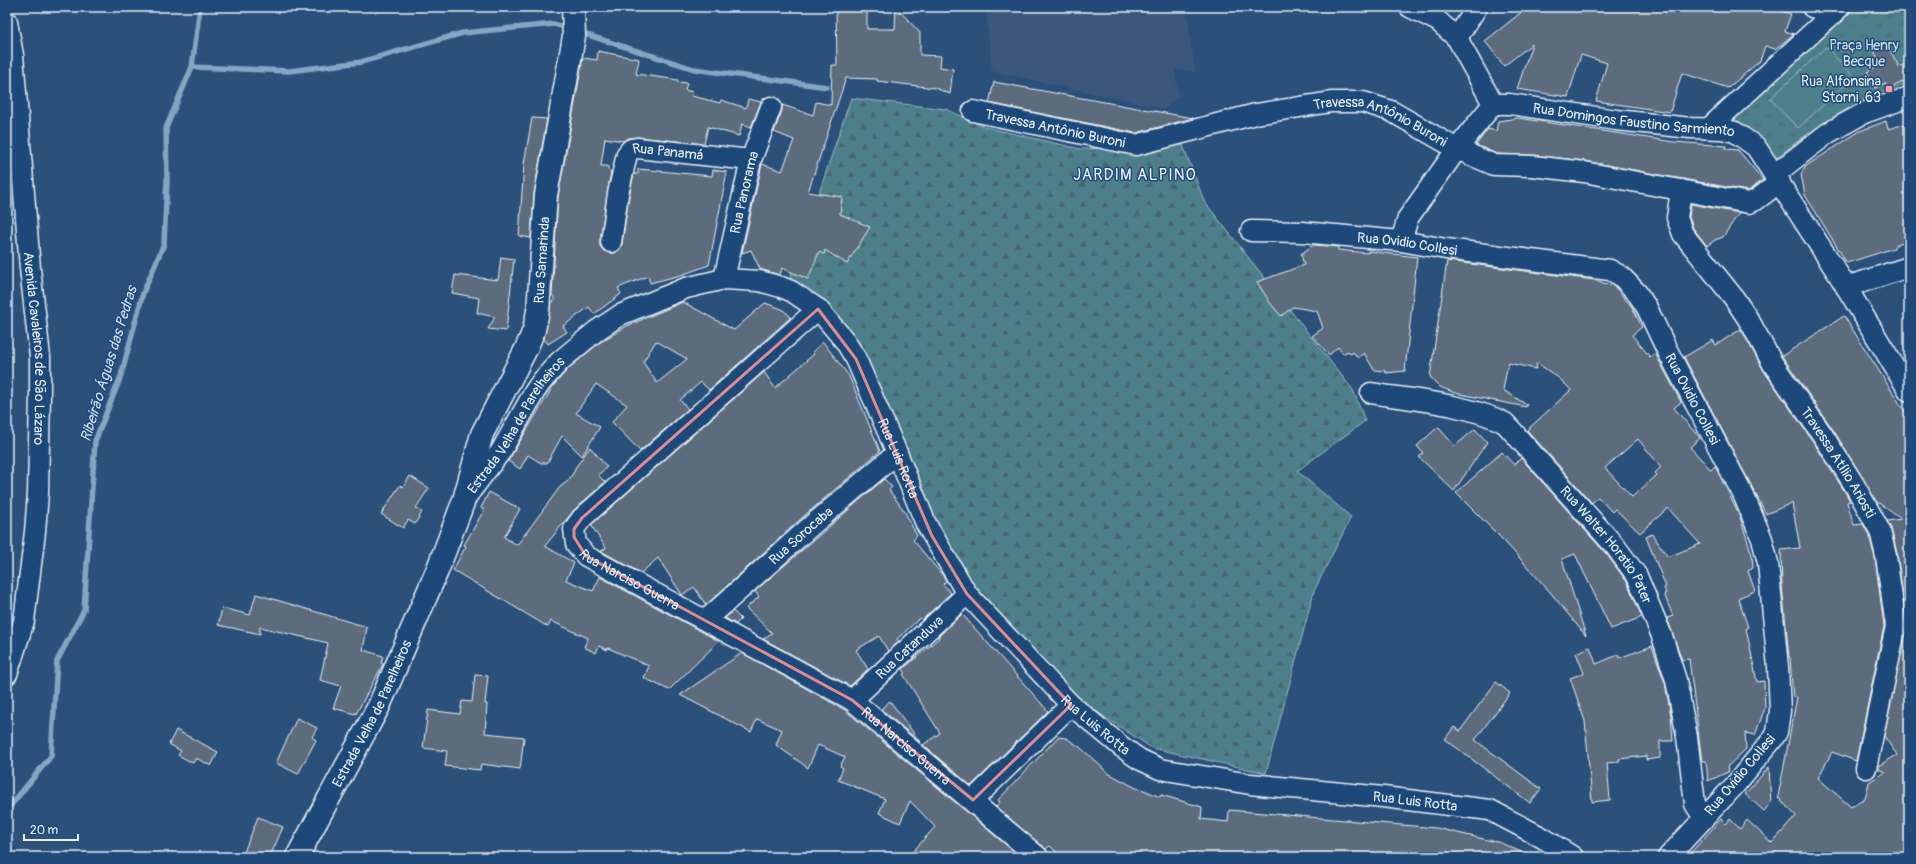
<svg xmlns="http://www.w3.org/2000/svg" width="1916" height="864" font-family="Pangolin,sans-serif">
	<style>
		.built { fill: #3a597b }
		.forest { fill: url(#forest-firs); stroke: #9ab8c2 }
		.park { fill: url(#park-tufts); stroke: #9ab8c2 }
		.pitch { fill: #4d7f8b; stroke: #9ab8c2 }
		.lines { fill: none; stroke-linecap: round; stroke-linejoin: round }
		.stream { stroke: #84a6c2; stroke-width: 5.5 }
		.building { fill: #5d6c7c; stroke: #e8f1f8; fill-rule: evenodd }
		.minor-casing { stroke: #e8f1f8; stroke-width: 23 }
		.secondary-casing { stroke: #e8f1f8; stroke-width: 25 }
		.minor { stroke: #1f4a7a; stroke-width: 20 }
		.secondary { stroke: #1f4a7a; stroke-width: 22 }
		.marked { fill: none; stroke: #df8c90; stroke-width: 3; stroke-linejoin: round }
		.poi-dot { fill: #ff9aa2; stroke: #1f4a7a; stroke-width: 1.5 }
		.labels { text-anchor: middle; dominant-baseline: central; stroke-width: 3; stroke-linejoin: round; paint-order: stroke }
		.park-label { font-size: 14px; fill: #d1e0e8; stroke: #1f4a7a }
		.poi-label { font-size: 14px; fill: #e8f1f8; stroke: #1f4a7a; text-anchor: end }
		.street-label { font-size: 14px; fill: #e8f1f8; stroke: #1f4a7a }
		.water-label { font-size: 15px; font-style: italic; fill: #cfdeea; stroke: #1f4a7a }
		.quarter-label { font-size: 16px; letter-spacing: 1px; fill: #e8f1f8; stroke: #1f4a7a }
	</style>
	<defs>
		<pattern id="forest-firs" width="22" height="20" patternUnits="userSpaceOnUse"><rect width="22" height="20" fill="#4d7f8b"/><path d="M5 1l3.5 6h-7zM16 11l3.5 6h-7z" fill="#4a666e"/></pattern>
		<pattern id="park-tufts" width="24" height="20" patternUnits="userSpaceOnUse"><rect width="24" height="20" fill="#4d7f8b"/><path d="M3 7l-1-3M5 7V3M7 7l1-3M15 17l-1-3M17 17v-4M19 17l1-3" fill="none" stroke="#4a666e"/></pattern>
	</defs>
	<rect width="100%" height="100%" fill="#2b517a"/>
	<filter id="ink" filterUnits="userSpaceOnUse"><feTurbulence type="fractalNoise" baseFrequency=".025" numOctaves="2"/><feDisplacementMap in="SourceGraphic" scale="8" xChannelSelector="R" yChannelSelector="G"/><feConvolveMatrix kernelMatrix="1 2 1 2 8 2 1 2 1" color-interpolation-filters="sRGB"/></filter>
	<g filter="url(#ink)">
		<!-- built -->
		<polygon class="built" points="986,7 1174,7 1175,14 1187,15 1195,71 1175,70 1178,96 1165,109 992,71"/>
		<!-- forest -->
		<polygon class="forest" points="851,98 946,109 985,127 1080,149 1183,145 1204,201 1353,390 1365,421 1297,471 1351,517 1314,591 1266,773 1152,748 1079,700 974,585 939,534 863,353 829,306 790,279"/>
		<!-- park -->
		<path class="park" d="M1846,7H1909V83C1893,89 1875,94 1860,102C1830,118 1800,138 1774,160L1728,118Z"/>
		<!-- pitch -->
		<polygon class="pitch" points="1826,47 1854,77 1798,128 1770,99"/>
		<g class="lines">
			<!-- stream -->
			<g class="stream">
				<polyline points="578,32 694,69 827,87"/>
				<polyline points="192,67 289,71 361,62 463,33 554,24 570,29"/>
				<polyline points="7,810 51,756 57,661 84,610 95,441 121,376 143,293 164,244 167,180 166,128 192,67 200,7"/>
			</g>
		</g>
		<!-- building -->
		<g class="building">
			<polygon points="836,7 867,7 867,29 895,29 896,7 920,33 920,55 941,56 940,67 953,69 950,94 935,88 877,81 877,79 846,78 808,192 842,197 840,214 870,227 847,264 825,250 824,254 819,252 808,279 782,268 780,275 760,269 751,250 742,253 762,164 782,171 794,140 774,132 782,111 782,105 813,115 816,102 831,105 832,65 837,65"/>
			<polygon points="1528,7 1767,7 1791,14 1785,31 1794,34 1775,49 1765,46 1760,61 1728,88 1682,73 1670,112 1596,101 1607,63 1581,55 1568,97 1517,89 1532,44 1504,66 1485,41"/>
			<polygon points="1885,41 1899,67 1909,62 1909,79 1888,89 1885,83 1875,88 1867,72 1881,64 1872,47"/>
			<polygon points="598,51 639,59 636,74 678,80 677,82 687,83 685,90 693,92 692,96 720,103 721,100 746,108 748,99 761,102 751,127 742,124 739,136 708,127 704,144 638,137 629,138 623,141 605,138 601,166 608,166 608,170 611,171 600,240 600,246 604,251 609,253 615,253 620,249 622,244 629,196 634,174 638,174 638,169 712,176 713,170 727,172 709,265 681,275 650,283 648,276 618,288 621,294 594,314 589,307 563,326 567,332 548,344 544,339 551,304 555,300 552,295 558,197 583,58 597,60"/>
			<polygon points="994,82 1076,97 1193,118 1136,133 989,103"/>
			<polygon points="532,118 547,119 534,193 531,238 519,236 524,164"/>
			<polygon points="1518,118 1674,142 1726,146 1725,149 1738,150 1763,180 1748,191 1585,161 1533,155 1497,154 1476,145 1488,129 1496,131 1498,121"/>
			<polygon points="1886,121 1888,129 1909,123 1909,241 1894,246 1894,248 1847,263 1805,195 1801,174 1806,166 1860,131"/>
			<polygon points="1691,204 1739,213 1723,237 1715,240 1707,246 1693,228 1689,217"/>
			<polygon points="1313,245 1338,247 1338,250 1368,253 1368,251 1417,257 1405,371 1386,373 1386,371 1374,370 1364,353 1358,358 1353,352 1351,354 1348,351 1343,354 1338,347 1329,355 1312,336 1323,328 1317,311 1293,307 1281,316 1271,304 1257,282 1304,265 1301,254"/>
			<polygon points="501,257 514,259 506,331 488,329 495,317 477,313 479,298 452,293 455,275 498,280"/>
			<path d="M1447,261L1594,280L1614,286L1632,307L1642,327L1632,335L1650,357L1655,353L1681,402L1674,408L1700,438L1690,447L1711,470L1715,466L1740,517L1752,555L1753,568L1748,571L1755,591L1738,598L1748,627L1746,628L1757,682L1764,681L1765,708L1755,735L1745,733L1746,749L1727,767L1728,772L1708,781L1706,761H1702L1689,659L1682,660L1667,618L1673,616L1664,594L1666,593L1664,588L1666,587L1646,537L1652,534L1668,557L1700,544L1668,508L1640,533L1615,509L1612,512L1598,497L1592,503L1527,430L1571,390L1560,379L1537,363L1536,369L1508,363L1503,390L1527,405L1526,407L1455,393L1440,387L1430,377ZM1638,439L1661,467L1655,473L1657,475L1632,497L1605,468Z"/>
			<path d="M683,302L734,330L765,303L782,309L791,317L709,390L701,382L680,400L688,409L640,451L612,422L627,405L596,384L576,413L600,427L582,456L562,436L547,463H541L528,455L520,469L508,461L554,385L568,369L599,343L627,326ZM656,341L687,359L657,383L643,362Z"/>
			<polygon points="1844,316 1909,418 1909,857 1687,857 1721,819 1726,824 1730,819 1740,829 1747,820 1772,843 1796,816 1778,797 1797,697 1793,698 1790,657 1789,657 1782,585 1781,550 1800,548 1792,503 1766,514 1684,357 1713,340 1716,345 1741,329 1764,371 1814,443 1845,492 1850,501 1847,502 1854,525 1863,524 1869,535 1875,558 1884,626 1856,761 1832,752 1818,778 1851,807 1865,799 1869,782 1885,772 1878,769 1878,766 1897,755 1884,736 1907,625 1897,553 1891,528 1887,521 1901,519 1876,501 1834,431 1782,356"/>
			<polygon points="823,342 849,376 880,451 804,516 706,605 694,587 682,595 658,558 641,573 601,551 606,548 591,525 764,372 775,388 814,354 812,352"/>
			<polygon points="1438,427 1455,446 1475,429 1487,442 1454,491 1419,457 1423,453 1417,446"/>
			<polygon points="590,447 607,467 598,475 605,482 574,510 545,546 574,563 566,580 593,591 600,577 719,641 669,690 644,678 649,666 608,648 607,650 599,646 596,653 584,647 588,638 551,621 548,627 453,570 466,546 464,545 484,510 481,508 489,492 520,509 504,537 517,545 560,487 568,481 575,470 575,468"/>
			<polygon points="1502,452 1514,465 1521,458 1607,555 1627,582 1642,617 1611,629 1575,554 1562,559 1586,636 1550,592 1506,543 1456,493"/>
			<polygon points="410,476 429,488 416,508 422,512 415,524 408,520 403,528 381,514 400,485 403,487"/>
			<polygon points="884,479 892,487 889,490 905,512 917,536 913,540 944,577 946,581 943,584 951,593 922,620 920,618 897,639 899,641 888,651 879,636 856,650 868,669 850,686 763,639 772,633 746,608 759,597 755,591"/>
			<polygon points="256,594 367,627 363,650 383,656 381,663 383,664 356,714 333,708 341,686 320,680 328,643 260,627 260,634 218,625 222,608 250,615"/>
			<polygon points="733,611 741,619 736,624 725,618"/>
			<polygon points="962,614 1048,711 971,786 923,745 940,733 903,674 905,672 903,669 939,638 938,637"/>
			<polygon points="1652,646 1665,683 1671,716 1673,741 1660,741 1660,758 1646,760 1646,756 1619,759 1619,762 1607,763 1610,800 1592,802 1585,721 1570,678 1584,673 1576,653 1590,647 1596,664 1618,655 1619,658"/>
			<polygon points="742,653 845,710 1017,854 1015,857 908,857 935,827 910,801 900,823 879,813 885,799 838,780 843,768 840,766 845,757 818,745 808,768 776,745 782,730 757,719 751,732 680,695"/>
			<polygon points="475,675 488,676 485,704 487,704 485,733 524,737 520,769 481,764 480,770 445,766 447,751 423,748 428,710 460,714 462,701 472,702"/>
			<polygon points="1496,682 1510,693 1475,740 1541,789 1530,803 1445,739 1454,727 1460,731"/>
			<polygon points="890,701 920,742 881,709"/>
			<polygon points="297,718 317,728 312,737 316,740 298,774 276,763"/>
			<polygon points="176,730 218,752 211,766 196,758 193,763 178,755 181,751 169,744"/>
			<polygon points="1058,737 1066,738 1081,748 1108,773 1138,789 1139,788 1160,797 1161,795 1202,807 1201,819 1228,822 1229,810 1436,828 1501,843 1532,857 1062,857 1050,846 1046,849 996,807 1000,802 998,800"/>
			<polygon points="1769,767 1771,803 1764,811 1745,794"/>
			<polygon points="258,817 283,827 270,857 242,857"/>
		</g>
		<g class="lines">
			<defs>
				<g id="minor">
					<path id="s1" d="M1410,7L1438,21L1457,38L1493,104H1510L1616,120L1691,128L1722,129L1735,132L1756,147L1842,280L1909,391"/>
					<polyline points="1812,7 1834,14"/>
					<path id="s2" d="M7,22L13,55L30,268L40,357V395L38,493L35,532L24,621L7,674"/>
					<polyline points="1457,38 1477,7"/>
					<path id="s3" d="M973,111L1136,145L1256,114L1331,102H1363L1391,111L1457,149L1494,165L1532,166L1584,172L1749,203L1756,200L1780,182"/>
					<polyline points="1709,128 1840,7"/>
					<polyline points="1775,174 1828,133 1864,113 1909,97"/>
					<path id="s4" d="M1681,190L1677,218L1683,234L1734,298L1750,322L1773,364L1824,437L1855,486L1880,531L1886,556L1896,626L1866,768"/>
					<path id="s5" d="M1251,231L1302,232L1401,241L1446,249L1610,270L1621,276L1637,293L1647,308L1665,346L1743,494L1762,539L1768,563L1778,667L1780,711L1777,732L1772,740L1735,785L1668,857"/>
					<polyline points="1401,241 1408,218 1457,149 1493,104"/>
					<path id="s6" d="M611,242L618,194L627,154L631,149L637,148L751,160"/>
					<path id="s7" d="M724,279L751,160L771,107"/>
					<polyline points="1846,287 1909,267"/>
					<path id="s8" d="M818,309L582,518L574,529L576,544L586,556L852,700L1038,857"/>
					<path id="s9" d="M1371,393C1412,400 1468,404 1505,423L1615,546L1637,576L1662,636L1676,680L1687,737L1695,804L1704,818"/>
					<path id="s10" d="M466,497L501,451L535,391L542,381L560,361L596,331L620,315L686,288L724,279L759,281L781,287L791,291L818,309L845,341L856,359L897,453L926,524L967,594L1071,705L1122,747L1139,759L1160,769L1250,784L1383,797L1490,810L1543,838L1573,857"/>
					<path id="s11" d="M706,620L812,525L897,453"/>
					<path id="s12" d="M852,700L967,594"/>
					<polyline points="973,800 1071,705"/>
				</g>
				<g id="secondary">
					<path id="s13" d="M297,857L379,706L437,571L464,500L482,434L526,349L534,330L538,311L546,195L574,36L573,7"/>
				</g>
			</defs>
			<!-- minor casing -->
			<use href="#minor" class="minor-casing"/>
			<!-- secondary casing -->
			<use href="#secondary" class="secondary-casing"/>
			<!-- minor -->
			<use href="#minor" class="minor"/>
			<!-- secondary -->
			<use href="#secondary" class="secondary"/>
		</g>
	</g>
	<!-- marked area -->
	<path class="marked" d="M818,309L856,359L932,536L967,594L1071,705L973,800L852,700L586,556L574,537V529L582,518Z"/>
	<!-- markers -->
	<rect class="poi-dot" x="1885" y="85" width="8" height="8" rx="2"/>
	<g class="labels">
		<!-- park labels -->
		<g class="park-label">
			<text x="1864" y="45">Praça Henry<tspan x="1864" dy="16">Becque</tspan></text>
		</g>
		<!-- poi labels -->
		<g class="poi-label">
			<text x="1881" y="81">Rua Alfonsina<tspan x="1881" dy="16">Storni, 63</tspan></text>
		</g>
		<!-- street labels -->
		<g class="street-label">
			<text stroke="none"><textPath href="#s1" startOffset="274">Rua Domingos Faustino Sarmiento</textPath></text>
			<text stroke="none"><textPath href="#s3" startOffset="420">Travessa Antônio Buroni</textPath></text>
			<text stroke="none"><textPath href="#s3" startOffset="84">Travessa Antônio Buroni</textPath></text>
			<text stroke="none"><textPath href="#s6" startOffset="133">Rua Panamá</textPath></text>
			<text stroke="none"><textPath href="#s7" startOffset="89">Rua Panorama</textPath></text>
			<text stroke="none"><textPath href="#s5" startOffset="157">Rua Ovidio Collesi</textPath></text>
			<text stroke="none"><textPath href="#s13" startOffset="650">Rua Samarinda</textPath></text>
			<text stroke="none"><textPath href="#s2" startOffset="328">Avenida Cavaleiros de São Lázaro</textPath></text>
			<text stroke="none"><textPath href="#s5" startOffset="517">Rua Ovidio Collesi</textPath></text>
			<text stroke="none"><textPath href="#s10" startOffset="88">Estrada Velha de Parelheiros</textPath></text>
			<text stroke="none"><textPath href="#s10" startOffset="624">Rua Luis Rotta</textPath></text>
			<text stroke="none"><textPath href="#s4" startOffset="322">Travessa Atílio Ariosti</textPath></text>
			<text stroke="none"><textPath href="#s11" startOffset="127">Rua Sorocaba</textPath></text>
			<text stroke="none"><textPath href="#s9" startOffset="297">Rua Walter Horatio Pater</textPath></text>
			<text stroke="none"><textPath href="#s8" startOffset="409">Rua Narciso Guerra</textPath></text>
			<text stroke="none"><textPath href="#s12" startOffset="78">Rua Catanduva</textPath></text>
			<text stroke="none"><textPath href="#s13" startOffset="162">Estrada Velha de Parelheiros</textPath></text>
			<text stroke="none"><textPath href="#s10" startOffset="960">Rua Luis Rotta</textPath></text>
			<text stroke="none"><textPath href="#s8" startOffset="733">Rua Narciso Guerra</textPath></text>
			<text transform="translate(1740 775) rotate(-50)">Rua Ovidio Collesi</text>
			<text stroke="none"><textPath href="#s10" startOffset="1296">Rua Luis Rotta</textPath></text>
		</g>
		<!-- water labels -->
		<g class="water-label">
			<text transform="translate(109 364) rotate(-73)">Ribeirão Águas das Pedras</text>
		</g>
		<!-- quarter labels -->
		<g class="quarter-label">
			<text x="1135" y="175">JARDIM ALPINO</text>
		</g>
	</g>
	<!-- margin -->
	<rect width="1916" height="864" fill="none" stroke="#1f4a7a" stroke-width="24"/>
	<rect x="12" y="12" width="1892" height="840" fill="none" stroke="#e8f1f8" stroke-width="1.5" filter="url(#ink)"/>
	<!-- scale -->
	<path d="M24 834v6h54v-6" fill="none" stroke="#e8f1f8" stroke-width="2"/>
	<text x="30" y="834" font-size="12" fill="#e8f1f8" stroke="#1f4a7a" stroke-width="3" paint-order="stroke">20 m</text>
</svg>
